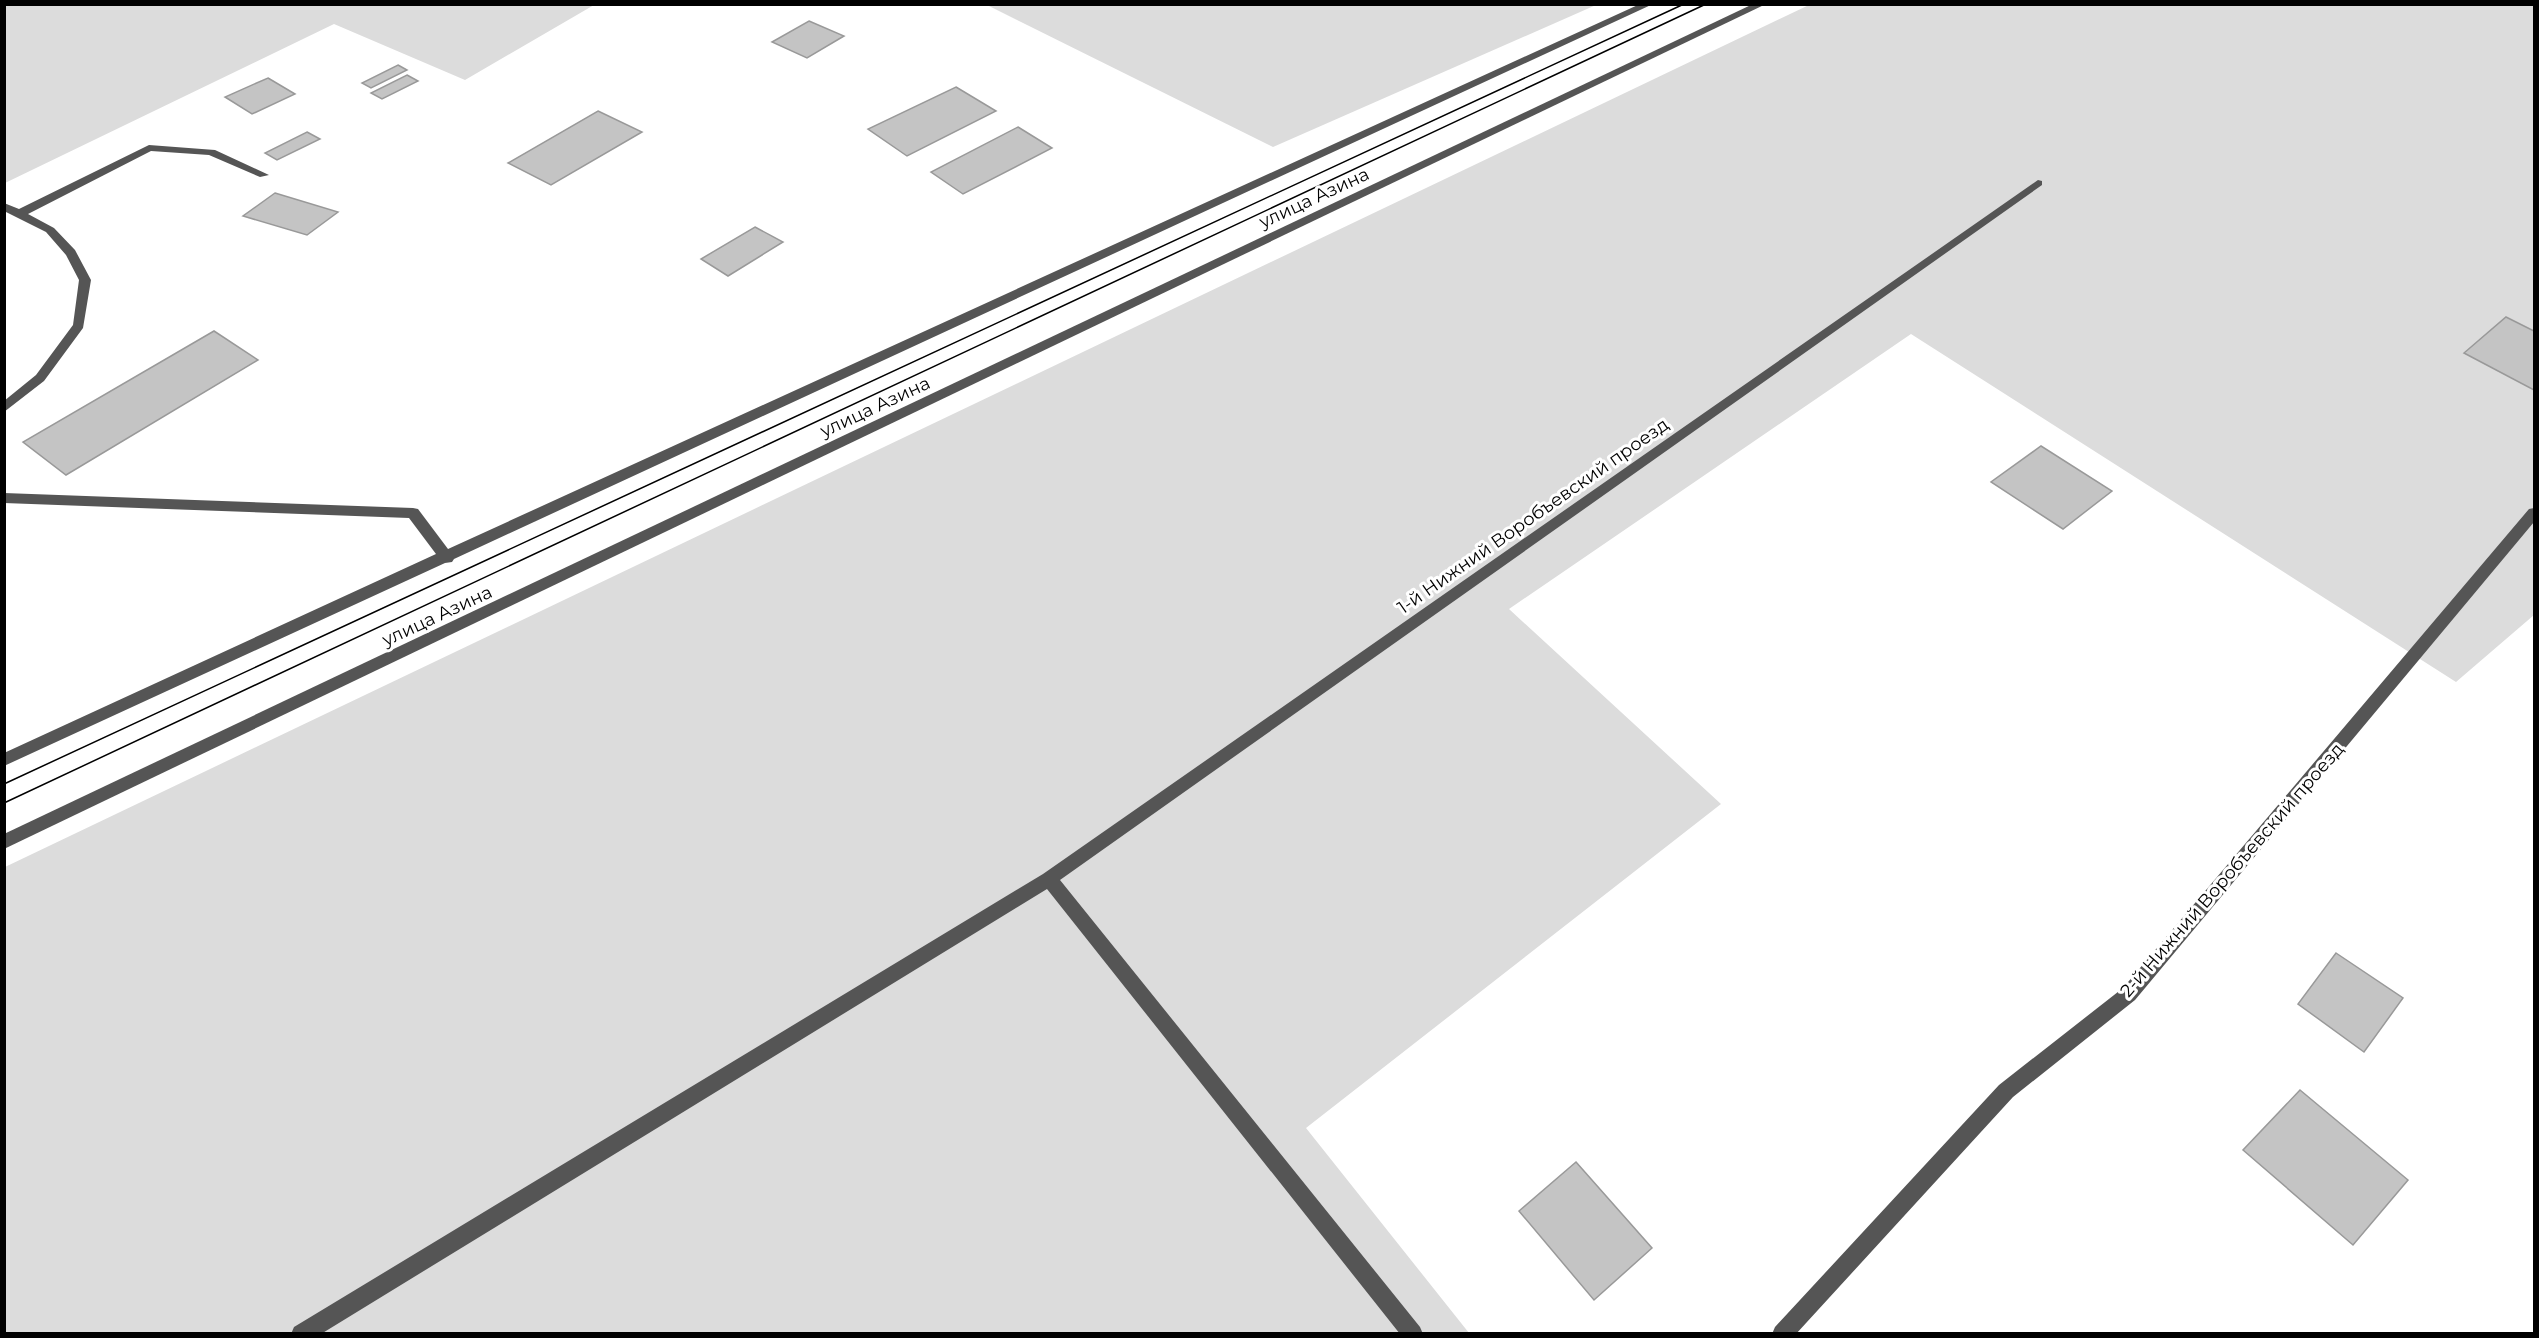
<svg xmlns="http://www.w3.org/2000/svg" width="2539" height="1338" font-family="Montserrat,sans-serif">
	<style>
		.green { fill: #dcdcdc }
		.building { fill: #c4c4c4; stroke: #999; stroke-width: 1.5 }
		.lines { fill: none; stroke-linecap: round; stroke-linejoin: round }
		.minor { fill: #555; fill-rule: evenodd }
		.tram { stroke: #000; stroke-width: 1.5 }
		.labels { text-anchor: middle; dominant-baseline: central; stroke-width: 6; stroke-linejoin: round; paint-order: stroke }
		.street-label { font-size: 18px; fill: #000; stroke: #fff }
	</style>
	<rect width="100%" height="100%" fill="#fff"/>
	<!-- green -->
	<g class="green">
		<polygon points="5,4 594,4 594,5 465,80 334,24 5,183"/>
		<polygon points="987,5 1596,5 1273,147"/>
		<polygon points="1809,5 2534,5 2534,615 2456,682 1911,334 1509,609 1721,804 1306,1128 1469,1333 5,1334 5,867"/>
	</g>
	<!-- building -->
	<g class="building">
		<polygon points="809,21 844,36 807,58 772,42"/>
		<polygon points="398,65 407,70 371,88 362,83"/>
		<polygon points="407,75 418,81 382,99 371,93"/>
		<polygon points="268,78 295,94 252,114 225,97"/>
		<polygon points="956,87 996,111 907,156 868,129"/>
		<polygon points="598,111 642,132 551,185 508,163"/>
		<polygon points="1018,127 1052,148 963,194 931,172"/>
		<polygon points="307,132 320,139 277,160 265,153"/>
		<polygon points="275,193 338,212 307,235 243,216"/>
		<polygon points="755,227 783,242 728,276 701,259"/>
		<polygon points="2506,317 2534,331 2534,390 2464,353"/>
		<polygon points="214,331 258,360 66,475 23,442"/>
		<polygon points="2041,446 2112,491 2063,529 1991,482"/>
		<polygon points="2336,953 2403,998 2364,1052 2298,1004"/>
		<polygon points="2300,1090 2408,1180 2353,1245 2243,1150"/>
		<polygon points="1576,1162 1652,1248 1594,1300 1519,1211"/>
	</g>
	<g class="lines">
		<!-- minor -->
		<g class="minor">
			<polygon points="1640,4 1653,4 454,559 452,562 445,563 4,766 4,753 436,554 409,518 4,503 4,493 413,508 418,509 448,549"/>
			<polygon points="1753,4 1766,4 4,849 4,834"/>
			<polygon points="149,145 215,150 269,175 260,177 209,155 151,151 28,214 54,228 75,250 91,280 83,328 44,381 4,412 4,401 36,375 73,325 79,280 66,255 46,232 4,211 4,203 19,209"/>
			<polygon points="2038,180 2042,181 2042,185 1060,880 1420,1327 1423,1334 1400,1334 1047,889 321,1334 291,1334 294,1327 1043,874"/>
			<polygon points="2534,508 2534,522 2135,1000 2013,1097 1796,1334 1772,1334 1775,1327 1999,1085 2123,988 2529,509"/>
		</g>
		<!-- tram -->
		<g class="tram">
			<polyline points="4,784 1684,4"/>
			<polyline points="4,803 1706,4"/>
		</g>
	</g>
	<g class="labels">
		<!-- street labels -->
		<g class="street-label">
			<text transform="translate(1314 198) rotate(-25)">улица Азина</text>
			<text transform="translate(875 407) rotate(-25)">улица Азина</text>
			<text transform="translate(1533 516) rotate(-35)">1-й Нижний Воробъевский проезд</text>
			<text transform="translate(437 616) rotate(-25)">улица Азина</text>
			<text transform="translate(2232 870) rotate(-49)">2-й Нижний Воробъевский проезд</text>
		</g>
	</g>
	<!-- border -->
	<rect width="2539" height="1338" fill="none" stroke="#000000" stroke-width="12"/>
</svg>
